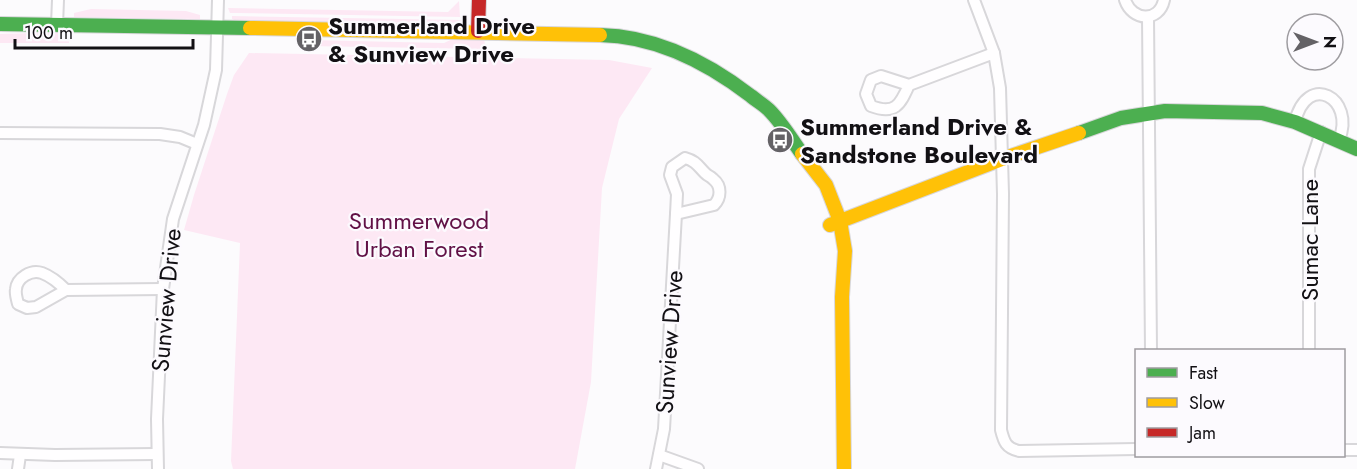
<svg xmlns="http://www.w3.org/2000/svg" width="1357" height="469" font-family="Jost,sans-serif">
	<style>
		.green { fill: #fde8f4 }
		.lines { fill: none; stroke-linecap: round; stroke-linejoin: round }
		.street-casing { stroke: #d8d7da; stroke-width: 14 }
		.fast-casing { stroke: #d8d7da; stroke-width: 16 }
		.slow-casing { stroke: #d8d7da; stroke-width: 16 }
		.jam-casing { stroke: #d8d7da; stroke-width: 16 }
		.street { stroke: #fffeff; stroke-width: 10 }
		.fast { stroke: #4caf50; stroke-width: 14 }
		.slow { stroke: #ffc107; stroke-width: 14 }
		.jam { stroke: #c62828; stroke-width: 14 }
		.labels { text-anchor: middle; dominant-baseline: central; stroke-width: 4.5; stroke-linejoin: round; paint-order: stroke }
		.poi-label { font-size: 24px; font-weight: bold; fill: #121014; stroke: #fcfafe; text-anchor: start }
		.park-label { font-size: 24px; fill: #611146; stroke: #fcfafe }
		.street-label { font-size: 24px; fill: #121014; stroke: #fcfafe }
	</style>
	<rect width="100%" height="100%" fill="#fcfbfd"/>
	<!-- green -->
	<g class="green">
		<polygon points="459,1 460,17 235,13 230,13 228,8 448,12"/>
		<polygon points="91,9 186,11 200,15 200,19 74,17 74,13"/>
		<polygon points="232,16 463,20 464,23 237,21 232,19"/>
		<polygon points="68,32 69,43 0,43 0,34"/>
		<polygon points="455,38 484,39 486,49 307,46 307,40 444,43"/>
		<polygon points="249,53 609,60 652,68 619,119 602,188 591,382 575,469 233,469 231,461 240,243 184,230 194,195 227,94 234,75"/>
	</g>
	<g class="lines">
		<defs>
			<g id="street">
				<path d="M974,0L994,53L1000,88L1003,194L1001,430C1004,442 1006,448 1019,451L1136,449"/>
				<path d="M1125,0C1132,21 1159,23 1164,0"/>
				<polyline points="1148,17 1151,350"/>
				<polyline points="57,25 58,0"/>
				<path d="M909,85C900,105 895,115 871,106L866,94L871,80L881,76L909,85L994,53"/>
				<path d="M1295,122C1307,71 1356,98 1339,140"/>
				<polyline points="0,133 160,134 180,137 197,144"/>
				<path d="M685,158C696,161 698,166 705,173C709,177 709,175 713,179C722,186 721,198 714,205L676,214L677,194L670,175L672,167Z"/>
				<path d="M66,290C60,284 50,276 42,273C31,269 17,278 16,289C15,294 17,299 18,304L27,308L36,307L66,290L163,289"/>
				<polyline points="1309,350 1309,169 1321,132"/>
				<polyline points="1344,450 1357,450"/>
				<polyline points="0,453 55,455 156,454"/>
				<polyline points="659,455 698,469"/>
				<polyline points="18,469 20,455"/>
				<polyline points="158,469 157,419 163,289 173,219 204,125 216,70 218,0"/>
				<polyline points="656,469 664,429 676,214"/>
			</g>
			<g id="fast">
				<polyline points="0,24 250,28"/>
				<path d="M600,35C655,36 708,63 751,96C757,101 764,105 769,110C782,123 792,140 802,154"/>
				<polyline points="1079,133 1121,118 1165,111 1262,113 1295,122 1357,149"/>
			</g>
			<g id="slow">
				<polyline points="250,28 600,35"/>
				<polyline points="802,154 826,185 840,221 845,251 842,297 844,469"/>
				<polyline points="830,225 1002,159 1079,133"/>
			</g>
			<polyline id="jam" points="478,31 479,0"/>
		</defs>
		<!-- street casing -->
		<use href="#street" class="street-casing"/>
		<!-- fast casing -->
		<use href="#fast" class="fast-casing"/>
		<!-- slow casing -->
		<use href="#slow" class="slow-casing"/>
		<!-- jam casing -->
		<use href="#jam" class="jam-casing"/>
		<!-- street -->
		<use href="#street" class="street"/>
		<!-- fast -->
		<use href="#fast" class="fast"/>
		<!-- slow -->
		<use href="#slow" class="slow"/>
		<!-- jam -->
		<use href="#jam" class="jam"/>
	</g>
	<!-- icons -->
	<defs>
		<symbol id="bus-disc" viewBox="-11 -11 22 22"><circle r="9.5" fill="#646266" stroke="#fcfafe"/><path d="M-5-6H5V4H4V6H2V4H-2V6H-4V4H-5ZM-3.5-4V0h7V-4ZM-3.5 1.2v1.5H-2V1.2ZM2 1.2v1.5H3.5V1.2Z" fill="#fff"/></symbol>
	</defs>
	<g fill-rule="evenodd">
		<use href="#bus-disc" x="294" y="24" width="30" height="30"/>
		<use href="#bus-disc" x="765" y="125" width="30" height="30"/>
	</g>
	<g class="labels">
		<!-- poi labels -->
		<g class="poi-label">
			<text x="328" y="25">Summerland Drive<tspan x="328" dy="28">&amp; Sunview Drive</tspan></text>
			<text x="800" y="126">Summerland Drive &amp;<tspan x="800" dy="28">Sandstone Boulevard</tspan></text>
		</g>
		<!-- park labels -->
		<g class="park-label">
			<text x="419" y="220">Summerwood<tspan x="419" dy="28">Urban Forest</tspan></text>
		</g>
		<!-- street labels -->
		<g class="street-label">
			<text transform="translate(1309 240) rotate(-90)">Sumac Lane</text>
			<text transform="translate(166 300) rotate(-85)">Sunview Drive</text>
			<text transform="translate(669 342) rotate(-86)">Sunview Drive</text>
		</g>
	</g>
	<!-- legend -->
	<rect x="1135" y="349" width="210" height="108" fill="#fcfafe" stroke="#9e9ca0" stroke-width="1.5"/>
	<rect x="1147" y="368" width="30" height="9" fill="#4caf50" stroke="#9e9ca0" stroke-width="1.5"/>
	<text x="1189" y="379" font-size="18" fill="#121014">Fast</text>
	<rect x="1147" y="398" width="30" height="9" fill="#ffc107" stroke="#9e9ca0" stroke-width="1.5"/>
	<text x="1189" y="409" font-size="18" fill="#121014">Slow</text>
	<rect x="1147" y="428" width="30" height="9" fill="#c62828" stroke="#9e9ca0" stroke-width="1.5"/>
	<text x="1189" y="439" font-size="18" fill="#121014">Jam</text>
	<!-- north arrow -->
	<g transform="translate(1315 42) rotate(90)"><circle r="28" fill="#fcfafe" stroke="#9e9ca0" stroke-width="1.5"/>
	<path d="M0-4.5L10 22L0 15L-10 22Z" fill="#646266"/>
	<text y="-9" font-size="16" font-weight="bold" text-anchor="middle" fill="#121014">N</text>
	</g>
	<!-- scale -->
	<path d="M15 39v9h178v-9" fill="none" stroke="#121014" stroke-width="3"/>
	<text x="24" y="39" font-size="18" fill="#121014" stroke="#fcfafe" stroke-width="4.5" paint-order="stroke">100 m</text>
</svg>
